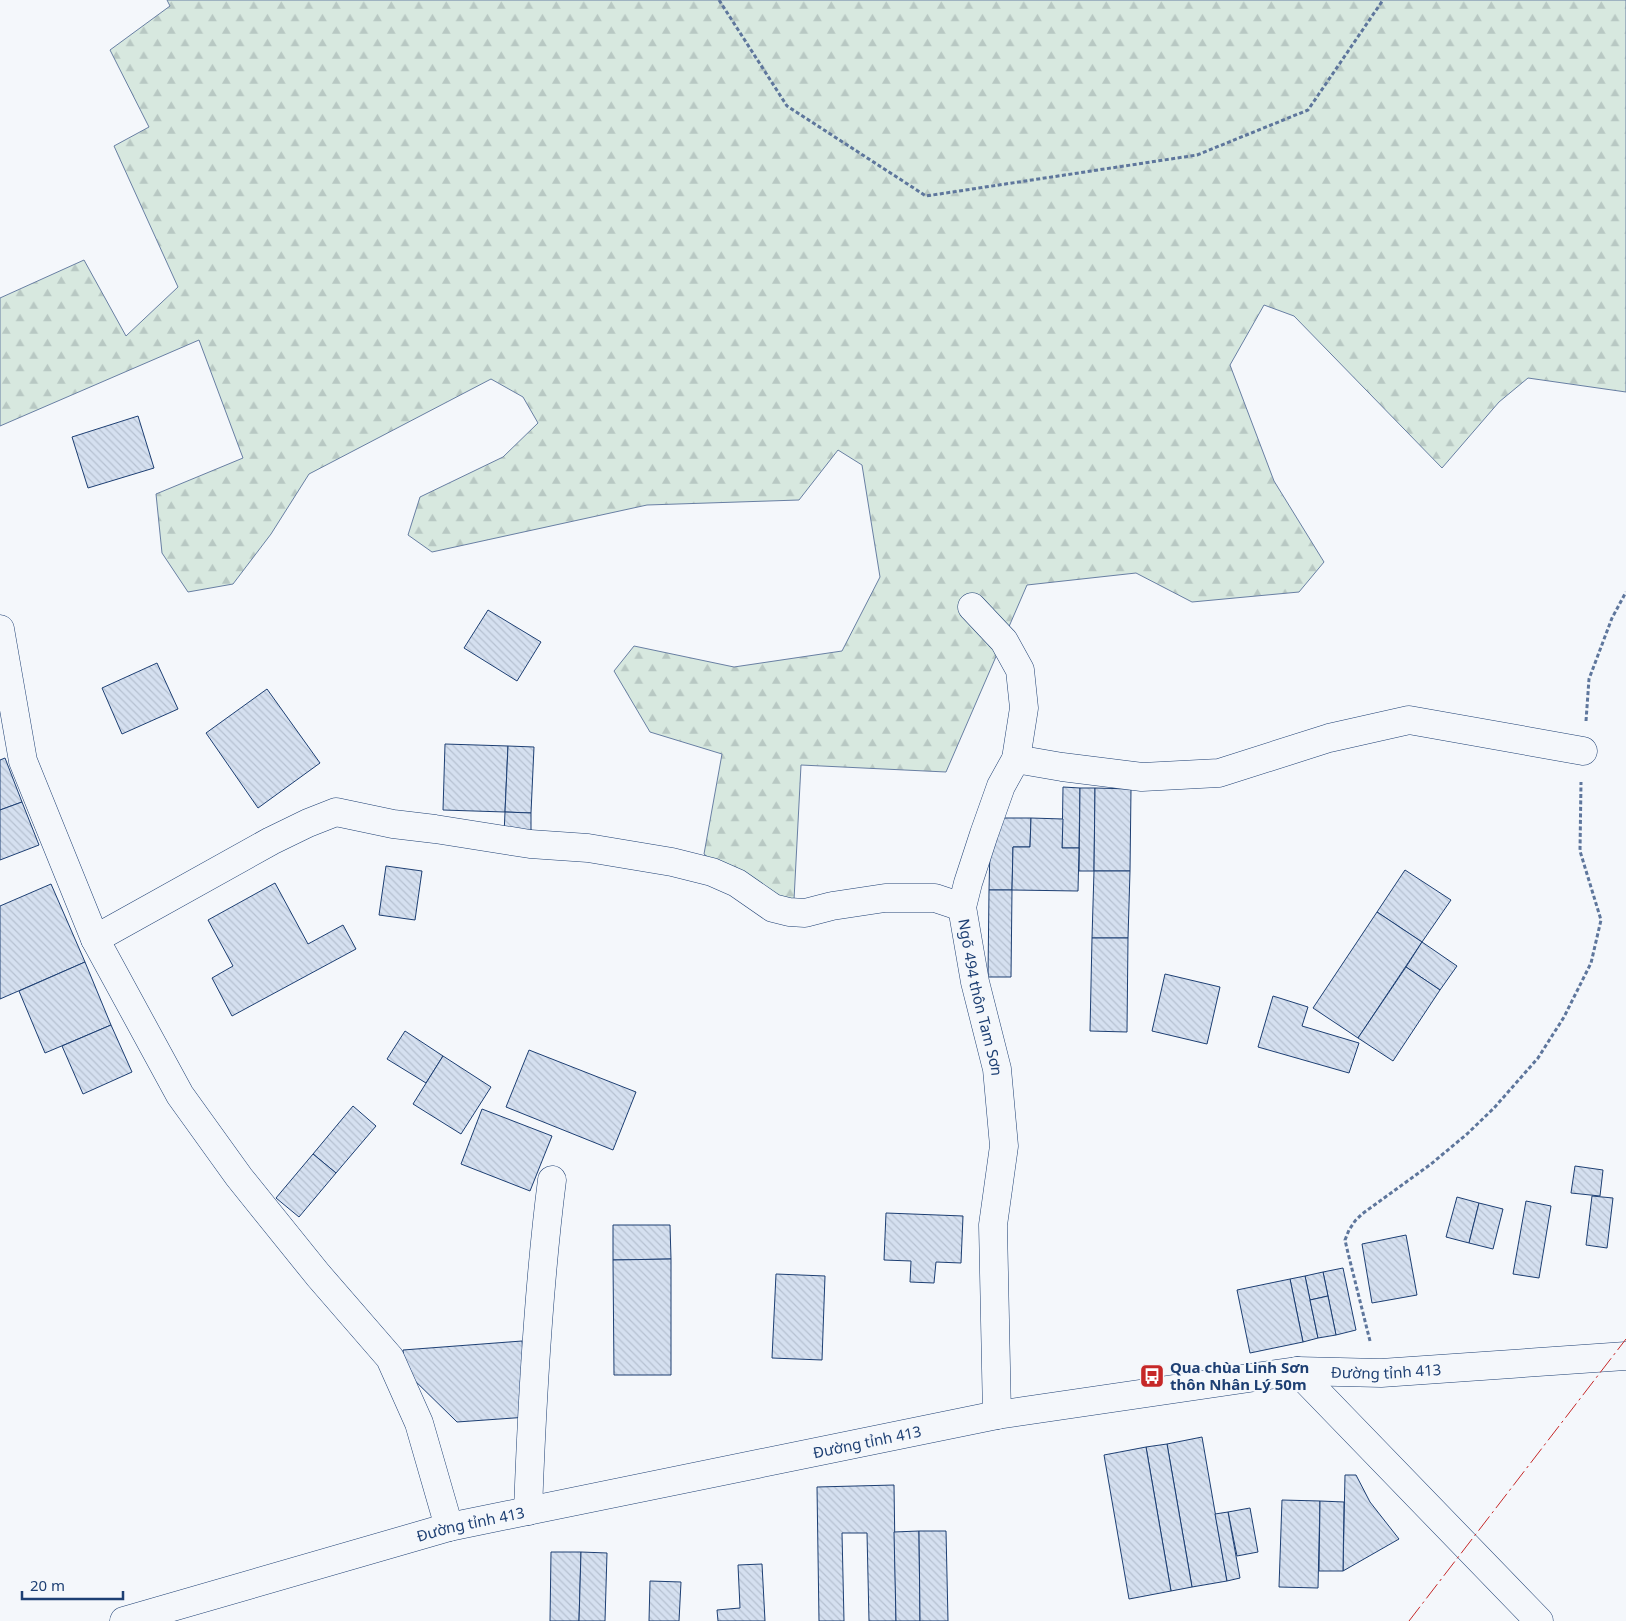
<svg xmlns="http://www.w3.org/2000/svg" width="1626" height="1621" font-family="'Noto Sans',sans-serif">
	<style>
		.forest { fill: url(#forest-firs); stroke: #687fa3 }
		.building { fill: url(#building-back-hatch); stroke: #1d3f73 }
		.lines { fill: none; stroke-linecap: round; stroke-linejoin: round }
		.minor-casing { stroke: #1d3f73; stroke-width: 29 }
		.major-casing { stroke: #1d3f73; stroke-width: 29 }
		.path { stroke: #5e769c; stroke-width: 3; stroke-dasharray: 4 2.5; stroke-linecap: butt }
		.minor { stroke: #f4f7fb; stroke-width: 28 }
		.major { stroke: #f4f7fb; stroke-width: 28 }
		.power { stroke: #c62828; stroke-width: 1; stroke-dasharray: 18 4 2.5 4; stroke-linecap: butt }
		.labels { text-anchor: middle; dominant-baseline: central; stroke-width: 4; stroke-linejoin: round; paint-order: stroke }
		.street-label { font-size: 15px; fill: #1d3f73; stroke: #f4f7fb }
		.poi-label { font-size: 15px; font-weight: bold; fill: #1d3f73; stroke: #f4f7fb; text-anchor: start }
	</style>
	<defs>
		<pattern id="forest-firs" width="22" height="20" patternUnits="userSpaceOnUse" patternTransform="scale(1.25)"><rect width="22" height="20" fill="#d7e8df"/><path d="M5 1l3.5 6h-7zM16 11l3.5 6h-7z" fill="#b8c8c3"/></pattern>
		<pattern id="building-back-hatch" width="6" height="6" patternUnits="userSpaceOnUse" patternTransform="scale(1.25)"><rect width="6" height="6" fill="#d5e0f0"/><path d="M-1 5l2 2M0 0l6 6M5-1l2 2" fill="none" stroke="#b6c1d1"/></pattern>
	</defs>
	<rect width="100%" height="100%" fill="#f4f7fb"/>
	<!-- forest -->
	<polygon class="forest" points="167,0 1626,0 1626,392 1528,378 1499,402 1442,468 1294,316 1264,305 1230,365 1274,481 1324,562 1299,592 1192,602 1136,573 1027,585 946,772 801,765 794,900 765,905 704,854 722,754 650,732 614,671 634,646 734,667 842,651 880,577 862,465 838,450 799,500 647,505 432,552 408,535 420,497 503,457 538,423 523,397 491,379 309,474 271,534 233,584 188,592 162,553 156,494 243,458 199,340 0,426 0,298 84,260 126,336 178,287 114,146 149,127 110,50 170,6"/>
	<!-- building -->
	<g class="building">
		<polygon points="138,416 154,468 88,488 72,437"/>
		<polygon points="488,610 541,642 517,681 464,648"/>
		<polygon points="157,663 178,709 122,734 102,688"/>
		<polygon points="267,689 320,763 258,808 206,733"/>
		<polygon points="445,744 508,746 505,812 443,810"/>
		<polygon points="508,746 534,747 531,813 505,812"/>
		<polygon points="5,758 22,802 0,810 0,760"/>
		<polygon points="1063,787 1080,788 1079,848 1062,848"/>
		<polygon points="1080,788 1095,788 1094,871 1079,871"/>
		<polygon points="1095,788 1131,789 1130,871 1094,871"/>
		<polygon points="22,802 39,845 0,860 0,810"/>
		<polygon points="505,812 531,813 531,836 504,835"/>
		<polygon points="1004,818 1031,818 1030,847 1013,847 1012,890 989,890 990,847"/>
		<polygon points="1031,818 1063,819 1062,848 1079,848 1078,891 1012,890 1013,847 1030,847"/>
		<polygon points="386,866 422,871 415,920 379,915"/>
		<polygon points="1405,870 1451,900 1422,942 1377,912"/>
		<polygon points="1094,871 1130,871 1128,938 1092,938"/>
		<polygon points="275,883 308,944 343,925 356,949 232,1016 212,978 233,966 208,920"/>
		<polygon points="51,884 85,962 0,999 0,906"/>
		<polygon points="989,890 1012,890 1011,977 988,977"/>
		<polygon points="1377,912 1422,942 1358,1038 1313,1008"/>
		<polygon points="1092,938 1128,938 1127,1032 1090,1031"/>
		<polygon points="1422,942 1457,966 1440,990 1406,967"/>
		<polygon points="85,962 111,1025 45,1053 19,991"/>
		<polygon points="1406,967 1440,990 1393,1061 1358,1038"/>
		<polygon points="1165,974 1220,987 1207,1044 1152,1031"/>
		<polygon points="1273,996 1308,1007 1302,1026 1359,1043 1349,1073 1258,1047"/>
		<polygon points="111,1025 132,1072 83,1094 62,1046"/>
		<polygon points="405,1031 443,1056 426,1083 387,1059"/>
		<polygon points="529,1050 636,1092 613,1150 506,1107"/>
		<polygon points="443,1056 491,1087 461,1134 413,1104"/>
		<polygon points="353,1106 376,1126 336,1173 313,1154"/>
		<polygon points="482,1109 552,1136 530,1191 461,1164"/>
		<polygon points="313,1154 336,1173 299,1217 276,1198"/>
		<polygon points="1575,1166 1603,1170 1600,1196 1571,1193"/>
		<polygon points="1592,1196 1613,1198 1607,1248 1586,1245"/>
		<polygon points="1457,1197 1479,1203 1469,1243 1446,1237"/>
		<polygon points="1526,1201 1551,1206 1539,1278 1513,1274"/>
		<polygon points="1479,1203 1503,1209 1493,1249 1469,1243"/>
		<polygon points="886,1213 963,1216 961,1263 936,1262 934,1283 910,1282 911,1261 884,1260"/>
		<polygon points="613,1225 670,1225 671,1259 613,1260"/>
		<polygon points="1406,1235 1417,1295 1372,1303 1362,1244"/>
		<polygon points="671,1259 671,1375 614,1375 613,1260"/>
		<polygon points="1343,1268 1356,1330 1336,1335 1323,1272"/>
		<polygon points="1323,1272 1328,1296 1310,1300 1305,1276"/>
		<polygon points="776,1274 825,1276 822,1360 772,1358"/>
		<polygon points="1305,1276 1318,1338 1303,1342 1290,1279"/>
		<polygon points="1290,1279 1303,1342 1250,1353 1237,1290"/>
		<polygon points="1328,1296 1336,1335 1318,1338 1310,1300"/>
		<polygon points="522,1341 528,1417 457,1422 405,1371 403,1350"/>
		<polygon points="1202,1437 1227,1581 1192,1587 1167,1444"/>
		<polygon points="1167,1444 1192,1587 1171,1591 1146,1447"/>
		<polygon points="1146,1447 1171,1591 1129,1599 1104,1455"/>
		<polygon points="1345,1475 1356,1475 1370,1502 1399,1539 1343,1571"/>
		<polygon points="894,1485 896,1621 869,1621 867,1533 842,1533 844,1621 819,1621 817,1487"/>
		<polygon points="1282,1500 1320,1501 1318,1588 1279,1587"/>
		<polygon points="1320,1501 1344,1502 1343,1571 1319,1571"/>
		<polygon points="1250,1508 1258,1552 1237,1556 1228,1512"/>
		<polygon points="1228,1512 1240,1578 1227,1581 1215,1514"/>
		<polygon points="919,1531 920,1621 896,1621 894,1532"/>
		<polygon points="919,1531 946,1531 948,1621 920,1621"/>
		<polygon points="551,1552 581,1552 579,1621 550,1621"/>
		<polygon points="581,1552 607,1553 605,1621 579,1621"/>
		<polygon points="762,1564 765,1621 718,1621 717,1610 740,1608 738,1565"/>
		<polygon points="650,1581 681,1582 679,1621 649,1621"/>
	</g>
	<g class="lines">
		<defs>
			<g id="minor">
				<path id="s1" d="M972,607L1004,641L1020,670L1024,708L1016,759L1001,786L984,834L968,883L962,907L975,982L997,1069L1004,1146L993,1225L997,1415"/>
				<polyline points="0,629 23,761 95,939 180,1095 239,1177 318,1275 390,1358 419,1423 449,1527"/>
				<polyline points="1016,759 1062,767 1142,777 1219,773 1329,738 1409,720 1583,751"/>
				<polyline points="95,939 271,841 308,823 336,812 393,824 435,829 530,844 588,848 672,862 712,872 737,883 773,908 789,912 805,913 832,906 885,898 935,898 962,907"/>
				<polyline points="1297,1371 1539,1621"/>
				<path d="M528,1511C532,1400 538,1290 552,1180"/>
			</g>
			<g id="major">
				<path id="s2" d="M124,1621L449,1527L997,1415L1297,1371L1381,1373L1626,1356"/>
			</g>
		</defs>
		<!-- minor casing -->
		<use href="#minor" class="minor-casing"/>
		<!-- major casing -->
		<use href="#major" class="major-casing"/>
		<!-- path -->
		<g class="path">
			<polyline points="719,0 787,106 926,196 1197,155 1308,110 1383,0"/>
			<polyline points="1586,721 1589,679 1612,618 1626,592"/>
			<polyline points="1370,1341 1348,1253 1345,1240 1349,1230 1355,1221 1362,1214 1431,1164 1467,1134 1494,1108 1538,1058 1564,1017 1591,963 1601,920 1580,851 1581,782"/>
		</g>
		<!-- minor -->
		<use href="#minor" class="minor"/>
		<!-- major -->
		<use href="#major" class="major"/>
		<!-- power -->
		<polyline class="power" points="1409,1621 1626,1339"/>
	</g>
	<!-- icons -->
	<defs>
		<symbol id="bus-square" viewBox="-11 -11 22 22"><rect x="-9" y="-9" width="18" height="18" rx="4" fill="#c62828" stroke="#f4f7fb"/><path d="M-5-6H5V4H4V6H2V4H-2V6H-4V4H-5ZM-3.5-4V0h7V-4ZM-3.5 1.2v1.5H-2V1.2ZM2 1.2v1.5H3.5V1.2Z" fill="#fff"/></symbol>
	</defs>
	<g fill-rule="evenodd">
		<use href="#bus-square" x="1138" y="1362" width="28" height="28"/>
	</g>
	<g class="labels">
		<!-- street labels -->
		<g class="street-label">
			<text stroke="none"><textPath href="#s1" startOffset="420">Ngõ 494 thôn Tam Sơn</textPath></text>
			<text stroke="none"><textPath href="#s2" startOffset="1290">Đường tỉnh 413</textPath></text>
			<text stroke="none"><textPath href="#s2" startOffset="765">Đường tỉnh 413</textPath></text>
			<text stroke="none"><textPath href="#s2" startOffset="360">Đường tỉnh 413</textPath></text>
		</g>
		<!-- poi labels -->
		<g class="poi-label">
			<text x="1170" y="1367">Qua chùa Linh Sơn<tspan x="1170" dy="17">thôn Nhân Lý 50m</tspan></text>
		</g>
	</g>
	<!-- scale -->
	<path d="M22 1591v8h101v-8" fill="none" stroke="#1d3f73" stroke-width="2.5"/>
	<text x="30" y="1591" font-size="15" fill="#1d3f73" stroke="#f4f7fb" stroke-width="4" paint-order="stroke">20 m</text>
</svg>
